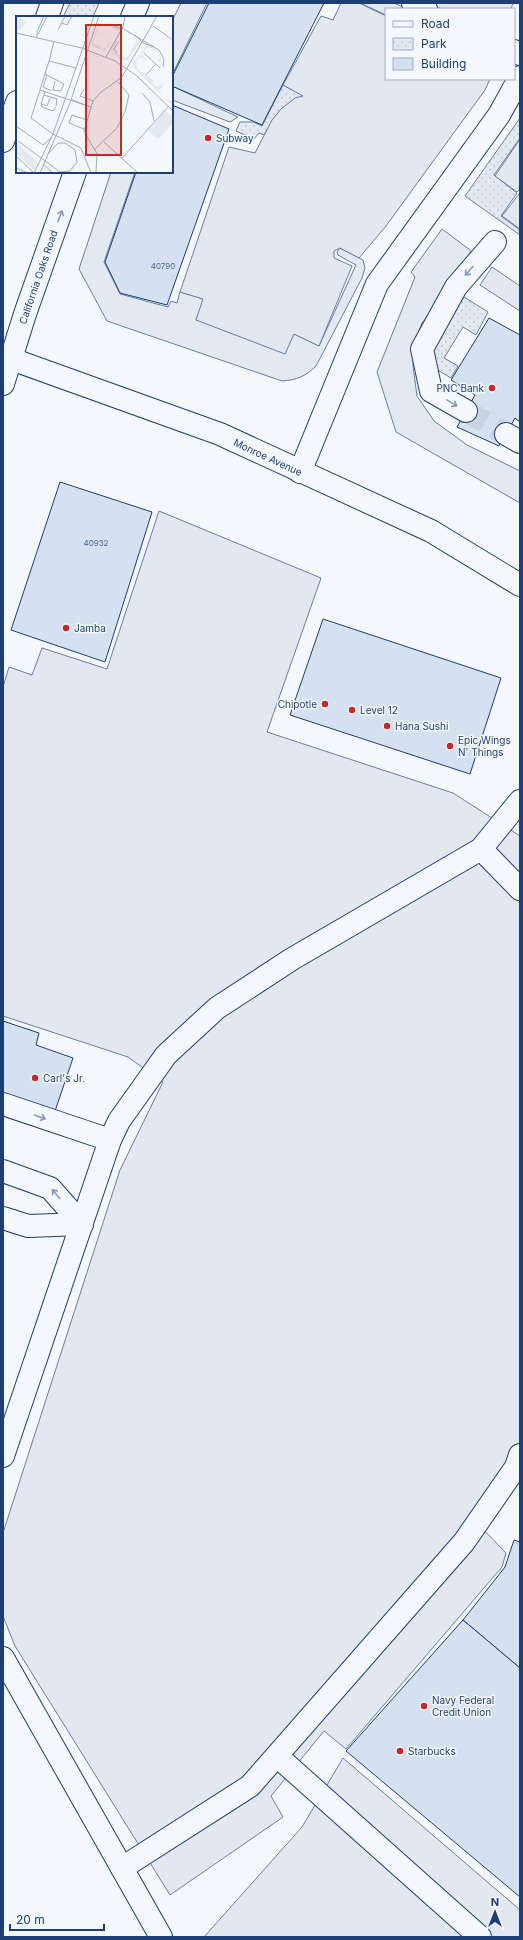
<svg xmlns="http://www.w3.org/2000/svg" width="523" height="1940" font-family="Inter,sans-serif">
	<style>
		.grass { fill: #e3e9f0; stroke: #687fa3 }
		.park { fill: url(#park-dots); stroke: #687fa3 }
		.parking { fill: #e3e8f0; stroke: #687fa3 }
		.building { fill: #d5e0f0; stroke: #1d3f73 }
		.lines { fill: none; stroke-linecap: round; stroke-linejoin: round }
		.minor-tunnel { stroke: #c9d2e0; stroke-width: 22; stroke-dasharray: 22 11; stroke-linecap: butt }
		.minor-casing { stroke: #1d3f73; stroke-width: 24 }
		.major-casing { stroke: #1d3f73; stroke-width: 24 }
		.minor { stroke: #f4f7fb; stroke-width: 22 }
		.major { stroke: #f4f7fb; stroke-width: 22 }
		.oneway { stroke: #889bb7 }
		.poi-dot { fill: #c62828; stroke: #f4f7fb; stroke-width: 1.5 }
		.labels { text-anchor: middle; dominant-baseline: central; stroke-width: 3; stroke-linejoin: round; paint-order: stroke }
		.number-label { font-size: 8px; fill: #4b6792 }
		.poi-label { font-size: 10px; fill: #1d3f73; stroke: #f4f7fb; text-anchor: start }
		.street-label { font-size: 10px; fill: #1d3f73; stroke: #f4f7fb }
		.inset-road { fill: none; stroke: #9eadc5; stroke-width: 1 }
		.view { fill: #c62828; fill-opacity: 0.15; stroke: #c62828; stroke-width: 2 }
		.inset-edge { fill: none; stroke: #1d3f73; stroke-width: 2 }
	</style>
	<defs>
		<pattern id="park-dots" width="8" height="8" patternUnits="userSpaceOnUse"><rect width="8" height="8" fill="#e3e9f0"/><path d="M2 2h.1M6 6h.1" fill="none" stroke="#c2c9d1" stroke-width="1.8" stroke-linecap="round"/></pattern>
	</defs>
	<rect width="100%" height="100%" fill="#f4f7fb"/>
	<!-- grass -->
	<g class="grass">
		<polygon points="181,3 207,3 172,75 172,21"/>
		<polygon points="360,3 394,3 407,9 386,9 386,15"/>
		<polygon points="172,86 238,117 230,122 172,100"/>
		<path d="M111,172H135L104,262L120,294L168,307L171,301L177,303L180,292L204,299L196,320L294,334L319,346L356,265L338,255L337,252L340,248L363,260L365,268L362,278L316,366C306,376 297,380 282,381L107,321L79,269Z"/>
		<polygon points="442,229 470,250 471,259 422,323 414,344 413,366 417,396 434,421 467,445 520,471 520,503 396,432 377,372 415,277 411,272"/>
	</g>
	<!-- park -->
	<g class="park">
		<polygon points="70,3 99,3 93,17 63,17"/>
		<path d="M283,85L304,96C284,102 274,117 264,135L259,133L254,139L236,131L240,122H253L262,126Z"/>
		<polygon points="520,118 520,138 494,175 517,193 501,216 520,230 520,235 465,196"/>
		<polygon points="464,297 488,312 476,335 463,327 444,358 458,366 451,378 436,369 432,348 436,336"/>
	</g>
	<!-- parking -->
	<g class="parking">
		<polygon points="341,3 359,3 386,16 386,79 490,79 485,90 386,226 359,258 340,248 334,251 334,258 352,266 319,346 294,334 285,354 196,320 203,299 180,292 229,147 255,153 272,120 281,109 295,98 303,96 283,85 321,16 333,20"/>
		<polygon points="429,3 513,3 511,9 442,9"/>
		<polygon points="520,139 520,189 517,192 495,176"/>
		<polygon points="519,194 520,194 520,229 502,216"/>
		<polygon points="492,267 520,286 520,311 480,285"/>
		<polygon points="159,511 321,578 267,732 453,793 520,836 520,1464 479,1525 506,1553 502,1567 346,1749 324,1731 271,1796 283,1817 170,1895 15,1646 3,1616 3,1533 120,1170 163,1082 128,1057 3,1016 3,687 9,667 32,675 42,648 107,669"/>
		<polygon points="343,1758 520,1910 520,1937 204,1937 302,1827"/>
	</g>
	<!-- building -->
	<g class="building">
		<polygon points="209,3 324,3 262,125 172,86 172,77"/>
		<polygon points="172,105 229,129 167,305 120,293 105,262 136,172 172,172"/>
		<polygon points="489,318 520,335 520,422 515,418 499,446 457,427 475,395 451,380"/>
		<polygon points="60,482 152,512 105,662 11,630"/>
		<polygon points="323,619 501,678 470,774 290,715"/>
		<polygon points="3,1021 39,1033 36,1045 73,1058 54,1114 3,1098"/>
		<polygon points="514,1540 520,1542 520,1668 463,1620 505,1567"/>
		<polygon points="463,1620 520,1668 520,1897 346,1751"/>
	</g>
	<g class="lines">
		<!-- minor-tunnel -->
		<polyline class="minor-tunnel" points="466,411 506,434"/>
		<defs>
			<g id="minor">
				<polyline points="413,3 426,9"/>
				<polyline points="514,51 520,54"/>
				<polyline points="3,356 220,434 431,531 520,585"/>
				<polyline points="466,411 431,391 422,349 456,287 495,242"/>
				<polyline points="506,434 520,442"/>
				<polyline points="300,472 377,284 499,115 520,77"/>
				<polyline points="481,849 520,889"/>
				<polyline points="3,1104 110,1140"/>
				<polyline points="3,1171 50,1188 82,1224"/>
				<polyline points="3,1218 28,1226 82,1224"/>
				<polyline points="3,1456 110,1140 119,1121 166,1055 217,1008 292,959 481,849 520,801"/>
				<polyline points="3,1658 161,1937"/>
				<polyline points="277,1756 480,1937"/>
				<polyline points="122,1868 250,1786 464,1542 516,1467 520,1455"/>
			</g>
			<g id="major">
				<polyline points="47,17 52,3"/>
				<polyline points="132,17 138,3"/>
				<polyline points="3,141 17,102"/>
				<polyline points="3,384 25,314 75,172"/>
			</g>
		</defs>
		<!-- minor casing -->
		<use href="#minor" class="minor-casing"/>
		<!-- major casing -->
		<use href="#major" class="major-casing"/>
		<!-- minor -->
		<use href="#minor" class="minor"/>
		<!-- major -->
		<use href="#major" class="major"/>
	</g>
	<!-- one-way arrows -->
	<defs><path id="oneway-shaft" d="M-6 0H5M1.5-3L5.5 0L1.5 3" fill="none" stroke-width="1.6" stroke-linecap="round" stroke-linejoin="round"/></defs>
	<g class="oneway">
		<use href="#oneway-shaft" transform="translate(60 216) rotate(-70)"/>
		<use href="#oneway-shaft" transform="translate(469 271) rotate(131)"/>
		<use href="#oneway-shaft" transform="translate(452 403) rotate(31)"/>
		<use href="#oneway-shaft" transform="translate(40 1117) rotate(19)"/>
		<use href="#oneway-shaft" transform="translate(56 1194) rotate(-130)"/>
	</g>
	<!-- markers -->
	<g class="poi-dot">
		<circle cx="208" cy="138" r="4"/>
		<circle cx="492" cy="388" r="4"/>
		<circle cx="66" cy="628" r="4"/>
		<circle cx="325" cy="704" r="4"/>
		<circle cx="352" cy="710" r="4"/>
		<circle cx="387" cy="726" r="4"/>
		<circle cx="450" cy="746" r="4"/>
		<circle cx="35" cy="1078" r="4"/>
		<circle cx="424" cy="1706" r="4"/>
		<circle cx="400" cy="1751" r="4"/>
	</g>
	<g class="labels">
		<!-- number labels -->
		<g class="number-label">
			<text x="163" y="266">40790</text>
			<text x="96" y="543">40932</text>
		</g>
		<!-- poi labels -->
		<g class="poi-label">
			<text x="216" y="138">Subway</text>
			<text x="484" y="388" text-anchor="end">PNC Bank</text>
			<text x="74" y="628">Jamba</text>
			<text x="317" y="704" text-anchor="end">Chipotle</text>
			<text x="360" y="710">Level 12</text>
			<text x="395" y="726">Hana Sushi</text>
			<text x="458" y="740">Epic Wings<tspan x="458" dy="12">N' Things</tspan></text>
			<text x="43" y="1078">Carl's Jr.</text>
			<text x="432" y="1700">Navy Federal<tspan x="432" dy="12">Credit Union</tspan></text>
			<text x="408" y="1751">Starbucks</text>
		</g>
		<!-- street labels -->
		<g class="street-label">
			<text transform="translate(38 277) rotate(-71)">California Oaks Road</text>
			<text transform="translate(268 457) rotate(25)">Monroe Avenue</text>
		</g>
	</g>
	<!-- overview -->
	<g transform="translate(16 16)">
		<rect width="157" height="157" fill="#f4f7fb"/>
		<path d="M87,0V5L104,14L102,15L86,5L81,15L86,17L81,16L77,27L89,33L94,27L89,35L77,31L75,27ZM121,24L123,28L112,44L108,45L96,38L95,34L99,25L101,26L98,36L111,42ZM149,95L157,101V107L142,123L132,115ZM0,126L22,147L18,154L0,137Z" fill="#e3e9f0"/>
		<path d="M0,0L11,6L4,14L0,13ZM130,30H135L142,35L143,37V38L145,43V45H141L144,42L142,37L132,31L126,39L130,43V45L126,47L129,43L124,41L120,46L121,53L137,64L136,67L141,71L148,68L143,75L150,83L157,85V90L117,51V48Z" fill="#e3e9f0"/>
		<path class="inset-road" d="M46,7L51,9L56,0M94,8L105,13M137,10L157,24M106,12L143,34L148,43L147,51M42,14L49,0M0,17L66,32L99,45L121,60L157,95M22,18L31,0M119,19L127,27L138,31M21,21V16L28,0M101,37L98,33L103,25M128,37L144,52M90,41L107,11L109,0M33,45L38,25M29,58L48,68L45,75L37,74L39,65M31,59L27,71L36,75M130,59L140,48M68,73L64,80L77,85M24,74L33,45L60,52M29,76L25,88L31,90L34,82M126,77L134,86L138,105M28,79L41,83L40,90M56,84L75,91M25,88L26,91L37,95L40,91M0,110L27,129L36,121M68,113L53,107L56,99L71,104M37,118L15,102L24,74L75,91M37,118L65,132L75,157M2,125L44,156L54,155L61,146L59,134L49,127H42L33,137M88,126L122,157M78,134L101,112L109,96L113,79L102,66M0,140L18,157M106,142L152,91M27,148L37,157M0,152L12,157M18,157L37,118L78,0M24,157L54,87L83,0M80,157L81,138L68,115L77,85L84,77L106,61L141,0"/>
		<path class="view" d="M70,9H105V139H70Z"/>
		<rect width="157" height="157" class="inset-edge"/>
	</g>
	<!-- border -->
	<rect width="523" height="1940" fill="none" stroke="#1d3f73" stroke-width="8"/>
	<!-- legend -->
	<rect x="385" y="8" width="130" height="72" fill="#f4f7fb" stroke="#9eadc5"/>
	<rect x="393" y="21" width="20" height="6" fill="#f4f7fb" stroke="#9eadc5"/>
	<text x="421" y="28" font-size="12" fill="#1d3f73">Road</text>
	<rect x="393" y="38" width="20" height="12" fill="url(#park-dots)" stroke="#9eadc5"/>
	<text x="421" y="48" font-size="12" fill="#1d3f73">Park</text>
	<rect x="393" y="58" width="20" height="12" fill="#d5e0f0" stroke="#9eadc5"/>
	<text x="421" y="68" font-size="12" fill="#1d3f73">Building</text>
	<!-- north arrow -->
	<g transform="translate(495 1912)" stroke="#f4f7fb" stroke-width="3" paint-order="stroke">
	<path d="M0-3L7 15L0 10L-7 15Z" fill="#1d3f73"/>
	<text y="-6" font-size="11" font-weight="bold" text-anchor="middle" fill="#1d3f73">N</text>
	</g>
	<!-- scale -->
	<path d="M10 1924v6h94v-6" fill="none" stroke="#1d3f73" stroke-width="2"/>
	<text x="16" y="1924" font-size="12" fill="#1d3f73" stroke="#f4f7fb" stroke-width="3" paint-order="stroke">20 m</text>
</svg>
